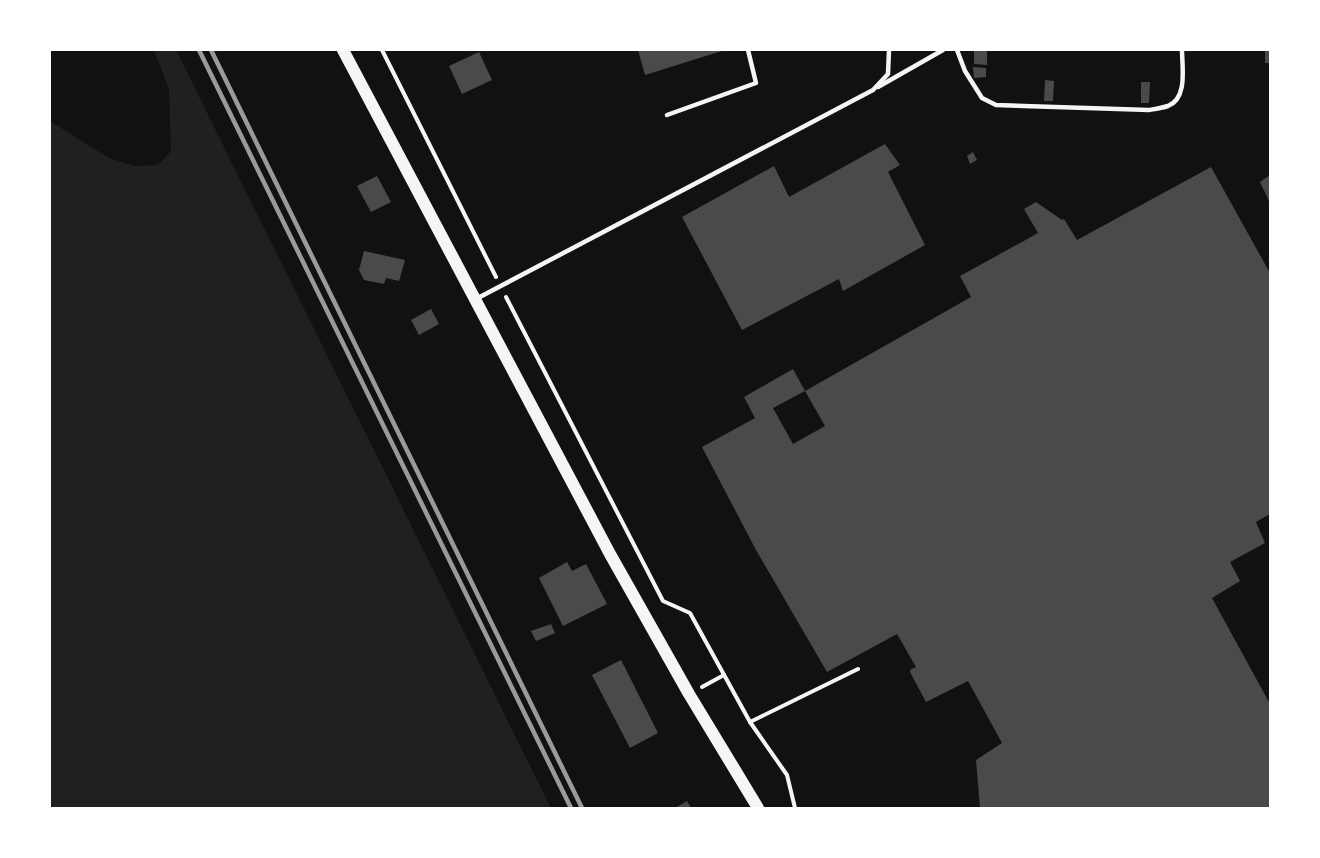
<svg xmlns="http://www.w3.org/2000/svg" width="1320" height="858" font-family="'Sofia Sans Condensed',sans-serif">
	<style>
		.green { fill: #202020 }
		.building { fill: #4a4a4a; fill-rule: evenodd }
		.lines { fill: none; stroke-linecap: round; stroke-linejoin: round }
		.path { stroke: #f5f5f5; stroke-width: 4 }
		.service { stroke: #f5f5f5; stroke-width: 4.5 }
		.secondary { stroke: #f5f5f5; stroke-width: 12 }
		.rail { stroke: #9a9a9a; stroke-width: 4.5 }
	</style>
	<rect width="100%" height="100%" fill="#111"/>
	<!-- green -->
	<polygon class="green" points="154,50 176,50 551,808 50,808 50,121 109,158 135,166 158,165 171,151 169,89"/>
	<!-- building -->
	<g class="building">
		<polygon points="638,50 725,50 645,75"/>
		<polygon points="974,50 987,50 987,65 974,64"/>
		<rect x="1265" y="50" width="5" height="13"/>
		<polygon points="479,52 492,80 462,94 449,66"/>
		<polygon points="973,67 986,68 986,77 974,78"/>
		<polygon points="1045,80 1054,81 1053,101 1044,101"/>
		<polygon points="1141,82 1150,82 1149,103 1141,103"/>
		<polygon points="885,144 900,165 888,172 925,245 843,291 839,279 742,330 682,217 774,166 789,197"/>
		<polygon points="973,152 977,160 970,164 967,156"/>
		<path d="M1211,167L1270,273V514L1256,522L1265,543L1230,562L1240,581L1212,598L1270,704V808H980L976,760L1002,743L968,681L926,702L910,672L911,669L916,667L897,634L827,672L756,550L702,447L755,418L744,397L793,369L805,391L971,297L960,276L1038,233L1024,209L1036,202L1062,220L1064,219L1077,240ZM805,391L825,426L793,444L773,408Z"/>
		<polygon points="1270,175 1270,203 1260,182"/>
		<polygon points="377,176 391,202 371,212 357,186"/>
		<polygon points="364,251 405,260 399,281 386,278 384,284 364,280 359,270"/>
		<polygon points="431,309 439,324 419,335 411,320"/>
		<polygon points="567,562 572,571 586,564 607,604 563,626 539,578"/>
		<polygon points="551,624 555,633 536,641 531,631"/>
		<polygon points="621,660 658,733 630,748 592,675"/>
		<polygon points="687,801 691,808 675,808"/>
	</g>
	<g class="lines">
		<!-- path -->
		<g class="path">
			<polyline points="382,50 496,277"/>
			<polyline points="506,297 663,601 690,613 750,722 787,775 795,808"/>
			<polyline points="702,687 724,675"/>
			<polyline points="750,722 858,669"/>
		</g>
		<!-- service -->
		<g class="service">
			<path d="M957,50L965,71L982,98L996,105L1149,110C1155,109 1162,108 1168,106C1188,98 1182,67 1182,50"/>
			<polyline points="878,87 943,50"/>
			<polyline points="667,115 756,83 748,50"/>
			<polyline points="476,299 873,90 888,74 889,50"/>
		</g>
		<!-- secondary -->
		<polyline class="secondary" points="343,50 610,554 689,694 758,808"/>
		<!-- rail -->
		<g class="rail">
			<polyline points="199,50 571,808"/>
			<polyline points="211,50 582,808"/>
		</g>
	</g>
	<!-- border -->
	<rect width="1320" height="858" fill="none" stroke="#ffffff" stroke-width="102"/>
</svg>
